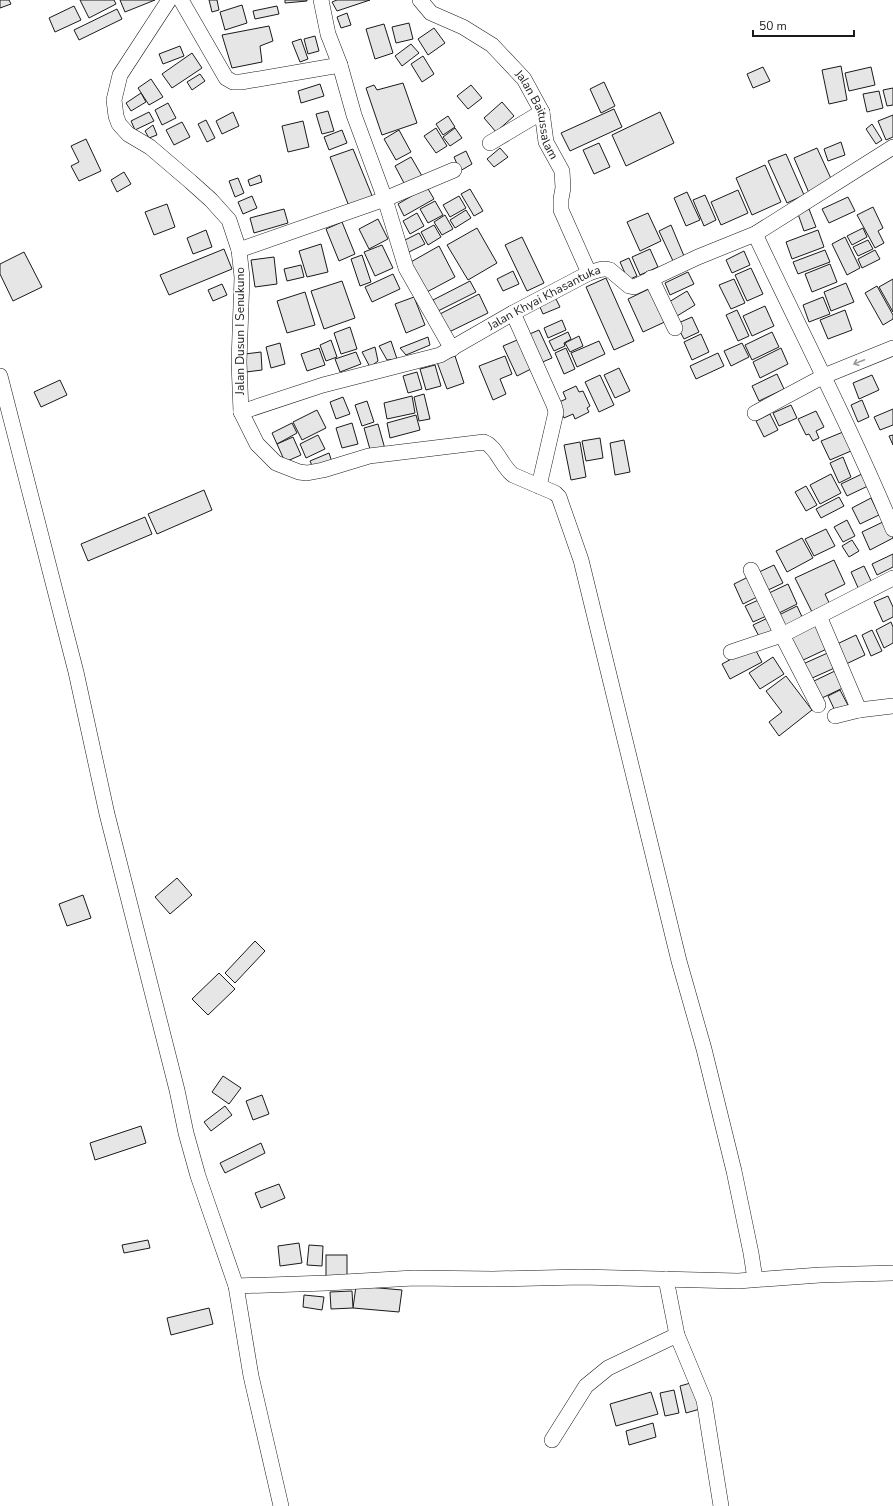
<svg xmlns="http://www.w3.org/2000/svg" width="893" height="1506" font-family="'Nunito Sans',sans-serif">
	<style>
		.building { fill: #e6e6e6; stroke: #1a1a1a }
		.lines { fill: none; stroke-linecap: round; stroke-linejoin: round }
		.minor-casing { stroke: #1a1a1a; stroke-width: 16 }
		.minor { stroke: #fff; stroke-width: 15 }
		.oneway { stroke: #989898 }
		.labels { text-anchor: middle; dominant-baseline: central; stroke-width: 3; stroke-linejoin: round; paint-order: stroke }
		.street-label { font-size: 12px; fill: #1a1a1a; stroke: #fff }
	</style>
	<rect width="100%" height="100%" fill="#fff"/>
	<!-- building -->
	<g class="building">
		<polygon points="0,0 9,0 11,4 0,8"/>
		<polygon points="80,0 114,0 116,4 89,18"/>
		<polygon points="120,0 155,0 125,12"/>
		<polygon points="209,0 217,0 219,10 212,12"/>
		<polygon points="285,0 307,0 307,1 285,3"/>
		<polygon points="337,0 370,0 337,11 332,2"/>
		<polygon points="242,5 247,23 225,30 220,12"/>
		<polygon points="74,6 81,20 55,32 49,18"/>
		<polygon points="277,6 279,14 255,19 253,11"/>
		<polygon points="117,9 122,19 79,40 74,30"/>
		<polygon points="347,13 351,25 341,28 337,17"/>
		<polygon points="409,23 413,39 396,43 392,27"/>
		<polygon points="384,24 393,53 375,59 366,29"/>
		<polygon points="269,26 273,41 260,46 262,62 232,68 222,35"/>
		<polygon points="434,28 445,43 428,55 418,39"/>
		<polygon points="315,36 319,51 308,54 304,39"/>
		<polygon points="301,39 308,59 300,62 292,42"/>
		<polygon points="411,44 419,53 402,66 395,56"/>
		<polygon points="180,46 184,56 163,64 159,54"/>
		<polygon points="192,53 202,68 172,88 162,74"/>
		<polygon points="423,56 434,74 422,82 411,64"/>
		<polygon points="841,66 847,100 829,104 822,70"/>
		<polygon points="763,67 770,81 753,88 747,74"/>
		<polygon points="871,67 875,85 849,91 845,73"/>
		<polygon points="200,74 205,81 192,90 187,82"/>
		<polygon points="151,79 163,97 149,105 138,88"/>
		<polygon points="604,82 615,106 601,113 590,89"/>
		<polygon points="403,83 417,123 382,135 366,88 374,85 377,90"/>
		<polygon points="320,84 324,96 301,103 298,91"/>
		<polygon points="471,85 482,98 468,109 457,96"/>
		<polygon points="893,88 893,105 887,106 883,90"/>
		<polygon points="879,91 883,108 867,112 863,94"/>
		<polygon points="141,93 146,102 131,111 126,103"/>
		<polygon points="502,102 514,116 496,132 484,118"/>
		<polygon points="168,103 176,118 162,125 155,110"/>
		<polygon points="614,109 622,127 570,151 561,133"/>
		<polygon points="328,111 334,131 322,134 316,114"/>
		<polygon points="149,112 154,121 135,130 131,121"/>
		<polygon points="233,112 239,126 222,134 216,121"/>
		<polygon points="660,112 674,143 626,166 612,135"/>
		<polygon points="893,115 893,137 886,140 878,121"/>
		<polygon points="448,116 455,127 443,135 436,124"/>
		<polygon points="206,120 215,138 207,142 198,124"/>
		<polygon points="303,121 309,147 288,152 282,126"/>
		<polygon points="182,122 190,137 174,145 166,130"/>
		<polygon points="872,124 882,140 876,144 866,129"/>
		<polygon points="153,125 157,135 149,138 145,131"/>
		<polygon points="436,128 447,146 436,153 424,136"/>
		<polygon points="455,128 462,138 450,146 443,137"/>
		<polygon points="342,130 347,143 329,150 324,137"/>
		<polygon points="399,130 411,152 396,160 384,139"/>
		<polygon points="86,139 101,171 79,181 71,166 79,162 71,146"/>
		<polygon points="841,142 845,155 828,161 824,149"/>
		<polygon points="599,143 610,167 594,174 583,150"/>
		<polygon points="500,148 508,157 494,167 487,159"/>
		<polygon points="817,148 833,183 809,193 794,158"/>
		<polygon points="353,149 373,198 350,209 330,157"/>
		<polygon points="466,151 472,164 460,171 454,157"/>
		<polygon points="786,154 804,195 787,203 768,161"/>
		<polygon points="411,157 422,176 405,185 395,166"/>
		<polygon points="765,165 781,202 752,215 736,178"/>
		<polygon points="124,172 131,184 117,192 111,180"/>
		<polygon points="260,175 262,182 250,186 248,180"/>
		<polygon points="238,178 244,193 235,197 229,181"/>
		<polygon points="427,187 434,199 404,216 398,204"/>
		<polygon points="470,189 483,211 474,216 461,194"/>
		<polygon points="738,190 748,213 721,225 711,202"/>
		<polygon points="687,192 700,220 686,226 674,198"/>
		<polygon points="705,195 716,220 704,226 693,200"/>
		<polygon points="252,196 257,208 243,214 238,202"/>
		<polygon points="459,196 466,208 450,217 443,205"/>
		<polygon points="848,197 855,211 829,223 822,209"/>
		<polygon points="435,201 443,215 428,223 420,209"/>
		<polygon points="167,204 175,227 154,235 145,212"/>
		<polygon points="873,207 883,228 878,231 884,243 875,248 857,215"/>
		<polygon points="284,209 288,223 254,233 250,218"/>
		<polygon points="809,209 816,227 804,231 798,214"/>
		<polygon points="466,210 471,218 455,228 450,220"/>
		<polygon points="417,213 424,226 410,234 403,221"/>
		<polygon points="648,213 661,241 640,251 627,222"/>
		<polygon points="445,215 453,229 442,235 434,222"/>
		<polygon points="378,219 388,239 369,249 359,229"/>
		<polygon points="342,222 355,254 339,261 326,229"/>
		<polygon points="434,225 441,237 428,245 421,232"/>
		<polygon points="671,225 684,256 673,261 659,231"/>
		<polygon points="477,228 497,263 468,280 447,245"/>
		<polygon points="863,228 867,237 852,245 847,236"/>
		<polygon points="206,230 212,247 193,254 187,238"/>
		<polygon points="818,230 824,247 792,259 786,242"/>
		<polygon points="419,233 425,244 405,254 399,243"/>
		<polygon points="522,237 544,283 527,291 505,245"/>
		<polygon points="845,237 860,268 847,275 832,244"/>
		<polygon points="868,240 873,249 858,256 853,247"/>
		<polygon points="321,244 328,272 307,277 299,251"/>
		<polygon points="382,245 393,268 375,276 364,252"/>
		<polygon points="439,246 455,277 425,293 409,263"/>
		<polygon points="224,249 232,269 169,295 160,275"/>
		<polygon points="650,249 658,267 640,275 632,257"/>
		<polygon points="825,250 830,262 798,274 793,262"/>
		<polygon points="875,250 880,259 862,268 858,259"/>
		<polygon points="744,251 750,265 732,273 726,260"/>
		<polygon points="24,252 42,287 13,301 0,274 0,264"/>
		<polygon points="362,255 371,282 360,286 351,259"/>
		<polygon points="274,257 277,284 255,287 251,260"/>
		<polygon points="629,258 637,276 628,280 620,262"/>
		<polygon points="830,264 837,282 812,292 805,274"/>
		<polygon points="301,265 304,277 287,281 284,269"/>
		<polygon points="751,268 763,294 747,301 735,275"/>
		<polygon points="513,271 519,284 503,291 497,279"/>
		<polygon points="688,272 694,284 670,295 665,283"/>
		<polygon points="393,274 400,289 372,302 365,287"/>
		<polygon points="606,278 634,341 614,350 586,287"/>
		<polygon points="734,279 745,303 731,309 719,285"/>
		<polygon points="893,279 893,312 879,287"/>
		<polygon points="342,281 355,318 324,329 311,291"/>
		<polygon points="470,281 476,292 438,311 433,300"/>
		<polygon points="846,283 854,302 831,311 824,292"/>
		<polygon points="222,284 227,295 213,301 208,290"/>
		<polygon points="877,286 893,315 893,319 883,325 865,293"/>
		<polygon points="653,287 669,320 643,332 628,299"/>
		<polygon points="687,291 695,305 677,316 669,302"/>
		<polygon points="305,292 315,325 287,333 277,301"/>
		<polygon points="479,294 488,313 447,333 438,315"/>
		<polygon points="414,297 425,325 406,333 395,304"/>
		<polygon points="555,297 560,307 543,314 539,305"/>
		<polygon points="823,297 830,314 809,322 803,305"/>
		<polygon points="765,306 774,326 752,336 743,316"/>
		<polygon points="737,310 749,336 738,341 726,315"/>
		<polygon points="845,310 852,330 828,339 820,320"/>
		<polygon points="692,317 699,332 684,339 676,324"/>
		<polygon points="562,320 566,330 548,338 544,328"/>
		<polygon points="350,327 357,349 341,354 334,333"/>
		<polygon points="539,330 552,358 538,364 525,336"/>
		<polygon points="568,332 571,339 564,343 565,346 554,351 549,341"/>
		<polygon points="772,332 779,347 752,360 745,345"/>
		<polygon points="701,334 709,352 692,360 684,342"/>
		<polygon points="579,336 583,346 570,352 565,343"/>
		<polygon points="428,337 430,345 406,355 400,348"/>
		<polygon points="522,338 535,367 517,376 503,346"/>
		<polygon points="331,340 337,357 326,361 320,345"/>
		<polygon points="391,341 397,359 387,360 379,346"/>
		<polygon points="599,341 605,354 577,367 571,353"/>
		<polygon points="280,343 285,364 271,368 266,347"/>
		<polygon points="742,343 749,357 731,366 724,351"/>
		<polygon points="375,347 378,361 370,367 362,352"/>
		<polygon points="319,348 325,365 307,371 301,354"/>
		<polygon points="566,348 575,369 564,374 555,353"/>
		<polygon points="781,348 788,364 760,378 753,362"/>
		<polygon points="261,352 262,370 246,372 245,354"/>
		<polygon points="356,352 361,364 340,372 335,359"/>
		<polygon points="718,353 724,366 696,379 690,366"/>
		<polygon points="455,356 464,383 447,389 437,362"/>
		<polygon points="505,356 512,374 500,379 506,394 493,400 479,366"/>
		<polygon points="435,365 441,386 426,390 420,369"/>
		<polygon points="619,368 630,391 615,398 604,375"/>
		<polygon points="417,372 422,389 408,393 403,376"/>
		<polygon points="777,374 784,389 759,401 752,386"/>
		<polygon points="600,375 614,405 599,412 585,382"/>
		<polygon points="872,375 879,390 859,399 853,383"/>
		<polygon points="60,380 67,395 41,407 34,392"/>
		<polygon points="576,386 579,392 583,391 590,406 587,408 589,412 575,419 573,414 564,418 557,403 566,399 563,392"/>
		<polygon points="424,394 430,419 419,421 414,397"/>
		<polygon points="412,396 415,413 387,419 384,403"/>
		<polygon points="343,397 350,414 336,419 330,402"/>
		<polygon points="862,400 869,417 858,422 851,405"/>
		<polygon points="367,401 374,422 362,426 355,405"/>
		<polygon points="791,405 797,418 779,426 773,413"/>
		<polygon points="893,409 893,425 880,430 874,417"/>
		<polygon points="317,410 326,428 302,440 293,422"/>
		<polygon points="816,411 824,427 816,431 819,438 813,441 809,434 806,435 798,419"/>
		<polygon points="770,414 778,430 764,437 756,421"/>
		<polygon points="416,415 420,430 390,438 387,423"/>
		<polygon points="292,423 297,433 277,444 272,433"/>
		<polygon points="352,423 358,444 342,448 336,428"/>
		<polygon points="378,424 385,449 371,453 364,428"/>
		<polygon points="843,432 851,451 830,460 821,441"/>
		<polygon points="318,435 325,449 306,458 300,444"/>
		<polygon points="893,435 893,445 889,436"/>
		<polygon points="293,437 301,455 285,462 277,444"/>
		<polygon points="600,438 603,458 586,461 582,441"/>
		<polygon points="624,440 630,472 615,475 610,443"/>
		<polygon points="580,442 586,477 571,480 564,445"/>
		<polygon points="329,453 332,462 314,470 310,461"/>
		<polygon points="843,457 851,477 839,483 830,463"/>
		<polygon points="864,473 870,485 847,496 841,484"/>
		<polygon points="831,474 841,493 820,504 810,485"/>
		<polygon points="806,486 817,505 806,511 795,492"/>
		<polygon points="204,490 212,510 157,534 148,514"/>
		<polygon points="839,497 844,506 821,518 816,509"/>
		<polygon points="871,498 879,515 860,524 852,508"/>
		<polygon points="145,517 152,534 88,561 81,544"/>
		<polygon points="847,520 855,536 843,542 834,527"/>
		<polygon points="885,521 893,538 870,550 862,532"/>
		<polygon points="826,529 835,546 814,556 805,539"/>
		<polygon points="802,538 813,558 787,572 776,551"/>
		<polygon points="852,540 859,551 849,557 842,546"/>
		<polygon points="893,554 893,567 877,575 872,564"/>
		<polygon points="834,560 845,584 825,594 831,607 814,616 795,578"/>
		<polygon points="774,565 783,583 766,591 757,573"/>
		<polygon points="864,566 873,585 860,592 851,572"/>
		<polygon points="752,575 761,595 743,604 734,584"/>
		<polygon points="788,584 797,604 779,613 769,593"/>
		<polygon points="888,596 893,607 893,617 883,622 874,602"/>
		<polygon points="763,598 771,614 753,622 745,606"/>
		<polygon points="797,606 803,619 783,629 777,616"/>
		<polygon points="772,616 779,631 761,640 753,625"/>
		<polygon points="891,622 893,627 893,643 884,648 876,630"/>
		<polygon points="821,623 831,647 801,661 790,638"/>
		<polygon points="872,630 882,651 871,656 862,635"/>
		<polygon points="856,635 865,655 844,665 835,645"/>
		<polygon points="754,647 762,662 730,679 722,664"/>
		<polygon points="832,651 839,666 810,679 803,664"/>
		<polygon points="773,657 784,674 760,689 749,673"/>
		<polygon points="839,669 847,686 822,698 814,681"/>
		<polygon points="786,676 812,710 779,736 769,722 782,712 766,691"/>
		<polygon points="840,690 850,709 837,715 828,696"/>
		<polygon points="177,878 192,895 170,914 155,897"/>
		<polygon points="83,895 91,918 67,926 59,904"/>
		<polygon points="255,941 265,951 235,983 225,973"/>
		<polygon points="219,973 235,989 208,1015 192,999"/>
		<polygon points="223,1076 241,1088 229,1104 212,1092"/>
		<polygon points="262,1095 269,1114 253,1120 246,1101"/>
		<polygon points="225,1106 232,1115 211,1131 204,1122"/>
		<polygon points="141,1126 146,1143 95,1160 90,1143"/>
		<polygon points="261,1143 265,1153 225,1173 220,1163"/>
		<polygon points="279,1184 285,1198 261,1208 255,1193"/>
		<polygon points="148,1240 150,1248 124,1253 122,1245"/>
		<polygon points="299,1243 302,1263 280,1266 278,1246"/>
		<polygon points="309,1245 323,1246 322,1266 307,1265"/>
		<rect x="326" y="1255" width="21" height="21"/>
		<polygon points="356,1286 402,1290 399,1312 353,1308"/>
		<polygon points="352,1291 353,1308 331,1309 330,1292"/>
		<polygon points="304,1295 324,1297 322,1310 303,1307"/>
		<polygon points="209,1308 213,1324 171,1335 167,1318"/>
		<polygon points="694,1382 700,1409 686,1413 680,1386"/>
		<polygon points="674,1390 679,1413 665,1416 660,1393"/>
		<polygon points="651,1392 658,1414 616,1426 610,1404"/>
		<polygon points="653,1423 656,1437 629,1445 626,1431"/>
	</g>
	<g class="lines">
		<defs>
			<g id="minor">
				<path d="M169,0L120,75L114,100L116,116L119,124L128,134L150,147L191,182L211,200L229,220L239,250L242,277L239,362L241,412L257,444L276,463L299,472L307,473L323,470L369,456L484,442C496,446 502,467 513,475L555,493L559,497L581,560L679,961L704,1049L734,1171L751,1253L755,1279"/>
				<polyline points="181,0 226,78 233,82 241,82 340,65"/>
				<polyline points="321,0 328,34 340,65 354,115 385,199 406,268 452,349"/>
				<path id="s1" d="M420,0L431,13L463,27L492,45L524,79L542,112L546,142L562,171L563,188L561,199V210L589,273"/>
				<polyline points="490,143 542,112"/>
				<path d="M755,234C801,332 851,428 893,529"/>
				<polyline points="239,250 385,199 454,170"/>
				<polyline points="651,278 675,328"/>
				<polyline points="513,313 554,405 556,412 539,486"/>
				<polyline points="0,376 76,672 107,814 177,1090 186,1133 198,1176 236,1286 251,1376 281,1506"/>
				<path id="s2" d="M241,412L323,385L440,355L513,313L589,273C596,271 603,267 610,270L629,286L634,287L698,257L755,234L893,147"/>
				<polyline points="755,413 824,376 893,348"/>
				<polyline points="819,616 859,710"/>
				<polyline points="731,652 782,635 751,570"/>
				<polyline points="818,705 782,635 893,578"/>
				<polyline points="835,716 859,710 893,706"/>
				<polyline points="666,1279 677,1335 704,1400 721,1506"/>
				<polyline points="236,1286 327,1283 414,1278 493,1279 581,1277 738,1281 820,1275 893,1273"/>
				<polyline points="552,1440 586,1386 608,1368 677,1335"/>
			</g>
		</defs>
		<!-- minor casing -->
		<use href="#minor" class="minor-casing"/>
		<!-- minor -->
		<use href="#minor" class="minor"/>
	</g>
	<!-- one-way arrows -->
	<defs><path id="oneway-shaft" d="M-6 0H5M1.5-3L5.5 0L1.5 3" fill="none" stroke-width="1.6" stroke-linecap="round" stroke-linejoin="round"/></defs>
	<use class="oneway" href="#oneway-shaft" transform="translate(859 362) rotate(158)"/>
	<g class="labels">
		<!-- street labels -->
		<g class="street-label">
			<text stroke="none"><textPath href="#s1" startOffset="171">Jalan Baitussalam</textPath></text>
			<text stroke="none"><textPath href="#s2" startOffset="326">Jalan Khyai Khasantuka</textPath></text>
			<text transform="translate(240 331) rotate(-90)">Jalan Dusun I Senukuno</text>
		</g>
	</g>
	<!-- scale -->
	<path d="M753 30v6h101v-6" fill="none" stroke="#1a1a1a" stroke-width="2"/>
	<text x="759" y="30" font-size="12" fill="#1a1a1a" stroke="#ffffff" stroke-width="3" paint-order="stroke">50 m</text>
</svg>
